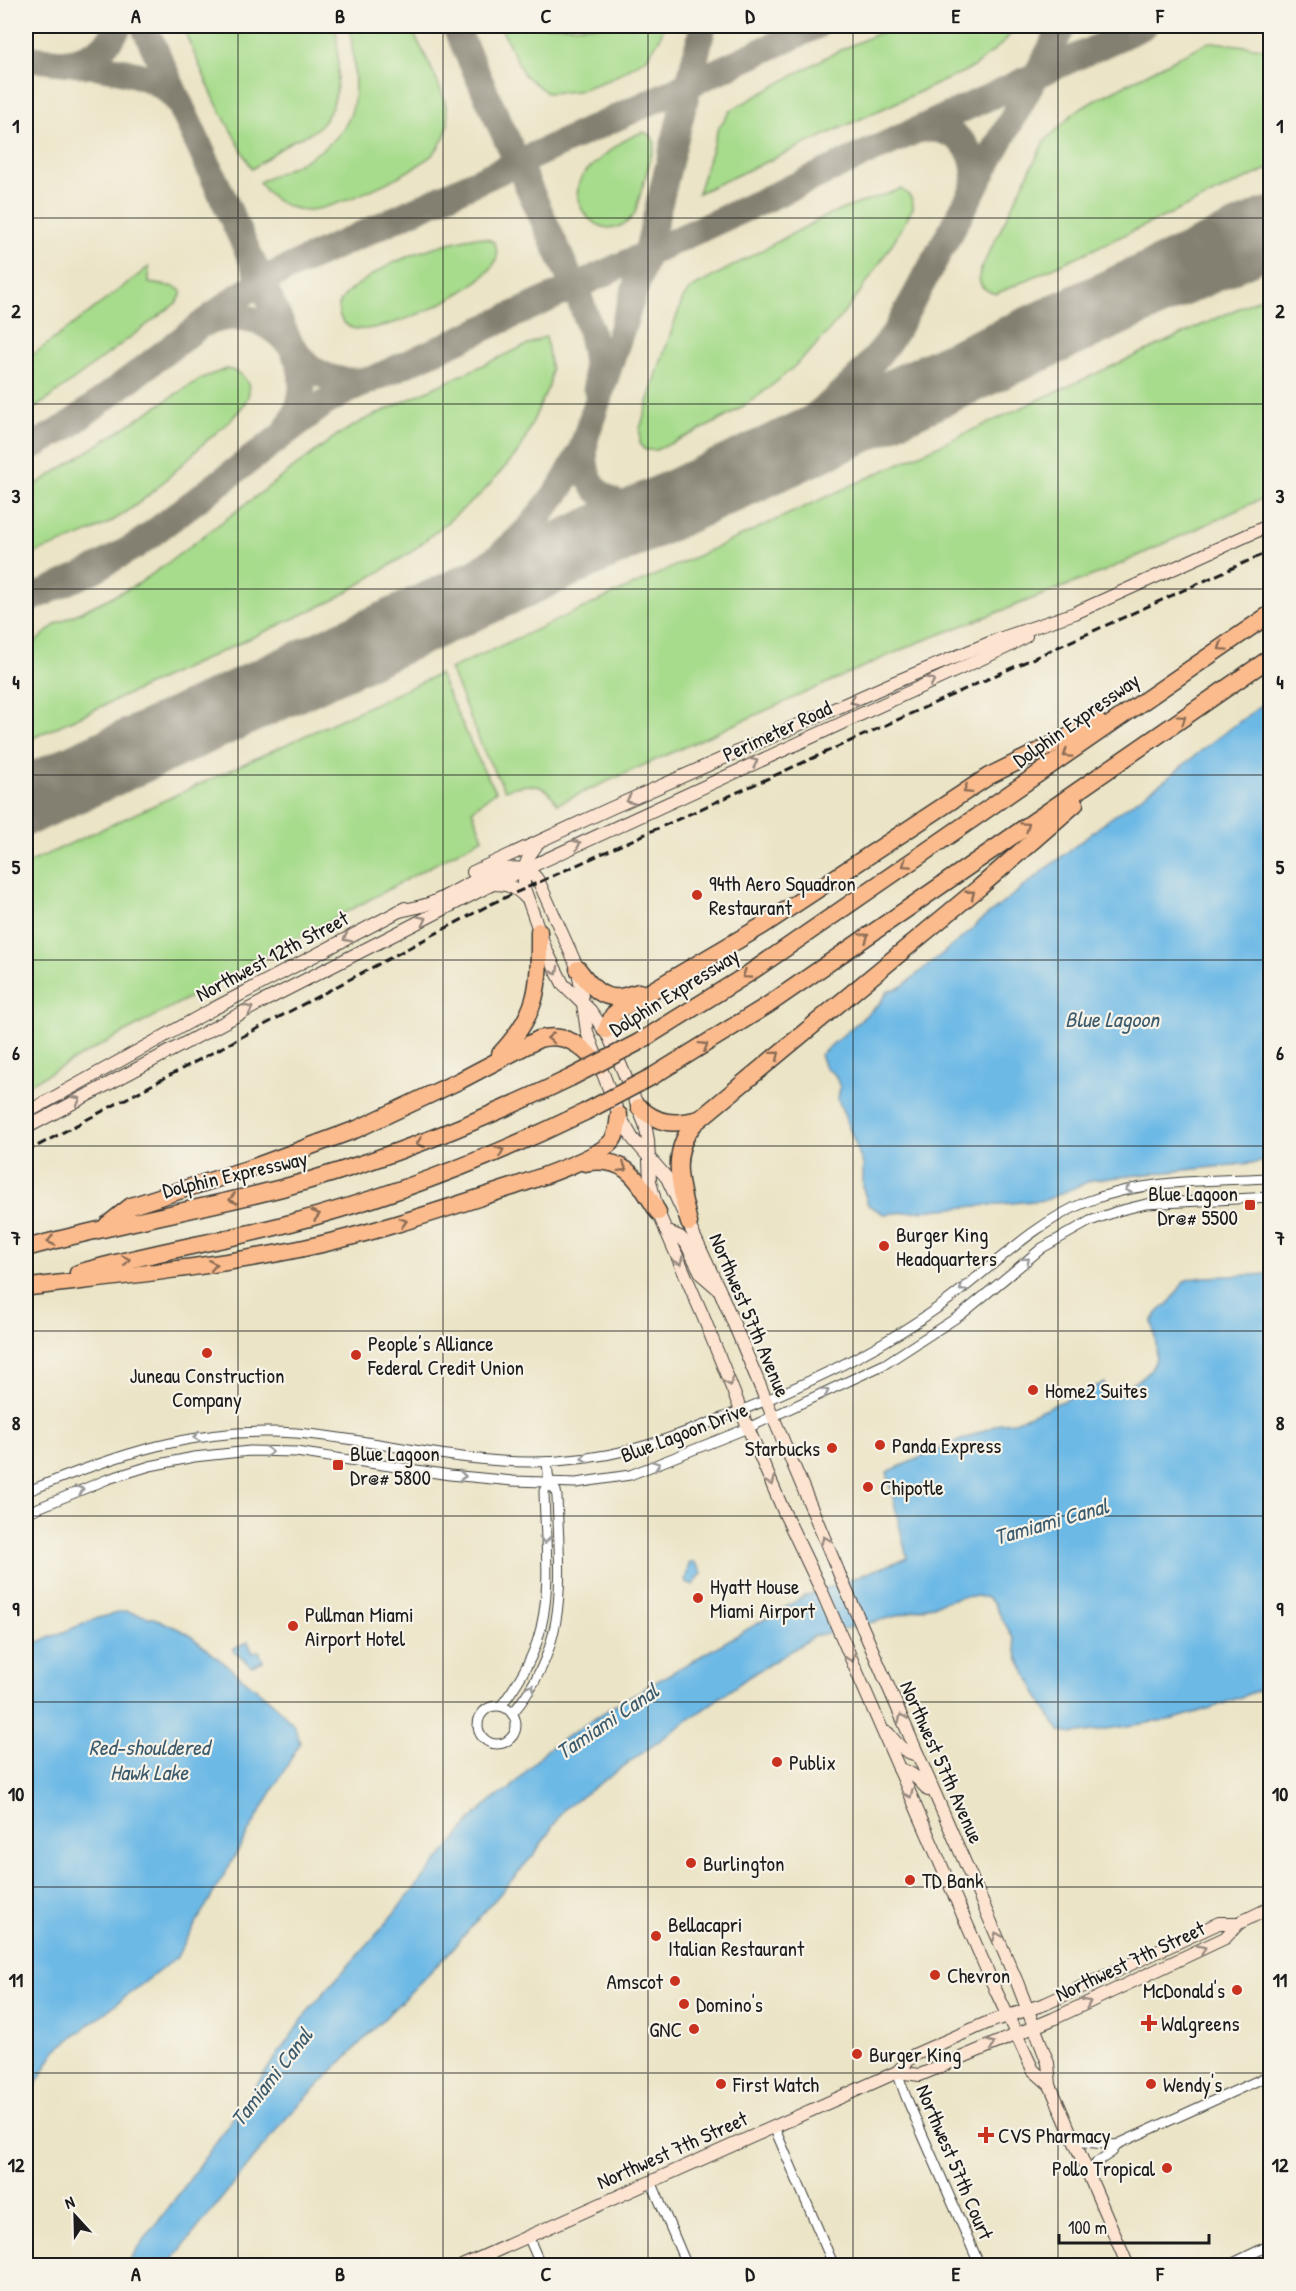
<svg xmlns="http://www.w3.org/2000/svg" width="1296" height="2291" font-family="'Patrick Hand',sans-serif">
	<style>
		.green { fill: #a7dc8c; stroke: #627c54; stroke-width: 1.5 }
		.water { fill: #6db9e6; stroke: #446a81; stroke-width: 1.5 }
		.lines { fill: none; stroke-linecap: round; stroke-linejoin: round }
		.taxiway { stroke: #848071; stroke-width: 27 }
		.runway { stroke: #848071; stroke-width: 68 }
		.street-casing { stroke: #3b3a36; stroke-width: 11 }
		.secondary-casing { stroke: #3b3a36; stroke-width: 14 }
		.highway-casing { stroke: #3b3a36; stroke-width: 19 }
		.street { stroke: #fff; stroke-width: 9 }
		.secondary { stroke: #fde4d1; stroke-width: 12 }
		.highway { stroke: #fbbb8c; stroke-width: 16 }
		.rail { stroke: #1c1c1c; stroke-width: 3; stroke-dasharray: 9 4.5; stroke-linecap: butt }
		.highway-bridge-casing { stroke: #3b3a36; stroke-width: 19; stroke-linecap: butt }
		.highway-bridge { stroke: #fbbb8c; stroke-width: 16 }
		.oneway { stroke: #8c6c54 }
		.oneway2 { stroke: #988a80 }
		.oneway3 { stroke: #999 }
		.grid { fill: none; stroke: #1c1c1c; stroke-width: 1.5; stroke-opacity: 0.55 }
		.poi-dot { fill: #c8321e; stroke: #f7f3e8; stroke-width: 2 }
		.labels { text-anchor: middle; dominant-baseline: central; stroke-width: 4.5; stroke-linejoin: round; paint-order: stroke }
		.street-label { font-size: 21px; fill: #1c1c1c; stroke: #f7f3e8 }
		.poi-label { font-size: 21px; fill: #1c1c1c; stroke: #f7f3e8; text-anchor: start }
		.water-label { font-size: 22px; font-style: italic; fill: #3c5b6d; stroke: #f7f3e8 }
		.neatline { fill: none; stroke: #1c1c1c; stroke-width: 2 }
		.grid-label { font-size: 20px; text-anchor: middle; font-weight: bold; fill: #1c1c1c }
	</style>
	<rect width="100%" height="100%" fill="#f7f3e8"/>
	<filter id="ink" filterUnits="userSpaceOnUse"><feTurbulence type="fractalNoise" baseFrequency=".0167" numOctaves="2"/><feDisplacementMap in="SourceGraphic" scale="12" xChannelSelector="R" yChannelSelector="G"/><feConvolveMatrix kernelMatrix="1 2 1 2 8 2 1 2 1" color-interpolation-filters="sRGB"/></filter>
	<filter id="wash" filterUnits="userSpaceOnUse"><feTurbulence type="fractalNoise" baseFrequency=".008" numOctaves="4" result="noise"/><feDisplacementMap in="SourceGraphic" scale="24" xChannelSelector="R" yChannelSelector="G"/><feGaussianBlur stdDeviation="1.35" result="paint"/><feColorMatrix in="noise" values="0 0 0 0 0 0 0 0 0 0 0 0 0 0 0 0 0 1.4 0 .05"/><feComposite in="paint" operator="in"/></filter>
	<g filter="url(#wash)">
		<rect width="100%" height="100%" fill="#ebe4c6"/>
		<!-- green -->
		<g class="green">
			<path d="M182,26H336C338,58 345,107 315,130C309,135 301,137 294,140C280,148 266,159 252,169L217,105Z"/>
			<path d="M350,26H410C422,50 449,97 448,123C447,133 441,144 435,152C420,170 332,211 308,210C287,210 270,199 259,182C296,164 348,148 354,100C357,76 352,50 350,26Z"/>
			<polygon points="500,26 664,26 660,38 647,58 611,79 577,91 547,93 524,75"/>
			<polygon points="895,26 1017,26 1003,43 972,68 698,193 718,129 731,110 832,54"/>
			<path d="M1213,42L1270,49V168L996,294C983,290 977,285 980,271L1044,142L1074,113L1092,102L1206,43Z"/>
			<path d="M643,132L651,135L655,143L635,213C610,251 561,208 583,175C588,169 595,164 600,159C612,148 627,137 643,132Z"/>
			<path d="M901,189C910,195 913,198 913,208C868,289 815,362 734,412C710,427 682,438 656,450H645L640,444V429L658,370L683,298L690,289L829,214Z"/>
			<path d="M476,237L488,239L494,242C497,250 499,257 494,264C477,292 390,332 358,329C345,328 335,316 340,303C343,296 352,288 359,284C393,258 434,245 476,237Z"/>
			<polygon points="149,267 149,283 175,287 181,291 181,296 176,303 44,402 26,413 26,360"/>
			<path d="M1270,294V495L1105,571L912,645L557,804C546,781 526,783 505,790L485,754L450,669Z"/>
			<polygon points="546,336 551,369 550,383 520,450 482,493 410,553 334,600 26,741 26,650 56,624 138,584 169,562 336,436 364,420"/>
			<path d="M226,369C242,371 255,384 246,401C235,419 216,432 201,446C176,470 151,496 122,515C93,534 58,544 26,556V491L184,389L202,378Z"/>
			<polygon points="439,674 482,767 496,791 472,810 483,838 26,1086 26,864"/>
		</g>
		<!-- water -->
		<g class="water">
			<polygon points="1270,699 1270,1161 1092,1180 1046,1200 884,1214 868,1205 863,1188 863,1164 838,1099 840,1087 835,1075 825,1067 820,1055 880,1003 888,991 901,987 969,932 980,921 1108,820 1165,780 1208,745"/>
			<path d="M1270,1274V1686L1211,1708L1174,1719L1073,1734L1061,1732L1047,1712L1019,1660L1013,1638L994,1604L988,1598L976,1596L960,1597L893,1617L815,1636L750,1676L564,1809L536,1852L447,1955L288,2116L168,2265L125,2266L190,2179L312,2006L375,1936L474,1817L495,1797L508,1791L545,1751L614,1706L805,1596L907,1558L887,1472L1001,1423L1014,1422L1104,1383L1108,1392L1119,1393L1132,1387L1131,1384C1163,1367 1158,1353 1152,1322L1159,1310L1168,1305L1184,1282L1189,1279L1205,1277Z"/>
			<polygon points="692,1562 695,1563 702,1573 693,1585 687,1584 685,1581 689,1564"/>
			<polygon points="125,1611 157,1619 187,1633 272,1702 294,1725 300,1743 176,1958 56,2050 26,2101 26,1647 98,1618"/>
			<polygon points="248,1642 253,1653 259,1651 263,1661 252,1666 234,1652 233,1649"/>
		</g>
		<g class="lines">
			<!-- taxiway -->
			<g class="taxiway">
				<path d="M144,26L299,363C306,388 301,409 286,430"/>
				<path d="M455,26L580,300C591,328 598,357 596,388"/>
				<path d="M26,58C67,64 149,64 175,98"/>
				<path d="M69,62C91,58 109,46 119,26"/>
				<path d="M917,130C956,124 982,151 973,189"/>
				<path d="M206,323C235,311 266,318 287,342"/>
				<path d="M294,349C310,374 337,385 367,380"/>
				<path d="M585,443C580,491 611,511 656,507"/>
				<polyline points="26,450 68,426 236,298 273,275 816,26"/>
				<path d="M555,559C597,537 639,515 682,494C766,451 844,410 897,329L1063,26"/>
				<polyline points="26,601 93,570 137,545 325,403 347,391 1144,26"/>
				<polyline points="250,699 417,610 460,584 499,556 515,542 532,525 561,487 581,451 647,253 703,26"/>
				<polyline points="26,800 31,799"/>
			</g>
			<!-- runway -->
			<polyline class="runway" points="26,801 1270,231"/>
		</g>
	</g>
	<g filter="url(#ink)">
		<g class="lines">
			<defs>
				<g id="street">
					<path d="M26,1492C115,1455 197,1426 296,1433C365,1438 432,1457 501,1461C546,1464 590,1460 633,1449C666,1441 696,1428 727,1416C802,1387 875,1353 940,1306C989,1271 1029,1226 1086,1202C1144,1179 1209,1181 1270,1178"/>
					<polyline points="26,1513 108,1479 150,1466 194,1457 250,1451 296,1452 450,1475 513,1481 576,1483 630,1475 748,1428 885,1364 962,1314 1042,1248 1090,1221 1118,1211 1146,1204 1270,1197"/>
					<path d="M501,1706C516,1686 529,1666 537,1642C553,1594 545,1541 544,1491L549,1483"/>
					<circle cx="497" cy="1725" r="19"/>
					<path d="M512,1714C570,1644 560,1581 557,1497L556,1491L549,1483L547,1462"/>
					<polyline points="897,2072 906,2097 980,2266"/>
					<polyline points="774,2127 834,2266"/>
					<polyline points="1074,2141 1116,2145"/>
					<polyline points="1089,2175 1097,2162 1112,2152 1116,2145 1270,2075"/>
					<polyline points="651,2181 687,2266"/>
					<polyline points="528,2236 541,2266"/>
					<polyline points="1227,2266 1270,2245"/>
				</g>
				<g id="secondary">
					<polyline points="538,843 529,856 524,869 524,888 546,950 563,984 590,1010 609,1037 645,1124 648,1140 650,1181 658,1212 703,1316 748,1428 784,1512 823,1594 996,1991 1033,2070 1050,2085"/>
					<polyline points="473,872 609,809 895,682 999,639 1075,613 1270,525"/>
					<path d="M493,884C507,884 516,887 526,898"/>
					<path d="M399,911C409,909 421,907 431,903C457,894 517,845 539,882L578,969L587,1032L619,1115L633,1139L667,1178L720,1291L844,1585L1017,1982L1048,2063L1050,2085L1128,2266"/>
					<polyline points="26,1113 213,1009 405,908"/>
					<polyline points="26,1128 266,1000 493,884 1007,647 1026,636"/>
					<polyline points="666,1231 680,1237 686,1243 702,1275 717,1288"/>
					<path d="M888,1733C897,1744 903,1752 918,1755"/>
					<path d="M899,1769C913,1772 919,1780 928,1790"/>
					<polyline points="897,2072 920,2075 1053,2019 1225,1938 1239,1923 1270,1908"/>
					<polyline points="462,2266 897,2072 914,2055 989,2022 1045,2004 1219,1923 1239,1923"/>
				</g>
				<g id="highway">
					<path d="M578,969C590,985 602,1002 625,996C629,995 634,993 639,992"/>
					<polyline points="606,1030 613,1015 619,1010 762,926 989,776 1098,722"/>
					<polyline points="639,1042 748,974 1270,614"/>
					<path d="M500,1054C540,1011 539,987 539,931"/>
					<polyline points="653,1076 768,1005 1270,658"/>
					<path d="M639,1107C658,1125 676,1125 699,1119"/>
					<path d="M585,1163C627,1155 638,1181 658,1212"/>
					<path d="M689,1223C681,1187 668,1154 695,1123L980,887L1075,804"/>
					<path d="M107,1225L131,1206L254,1167L357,1129L461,1080L539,1039C566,1032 583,1046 599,1066"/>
					<path d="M26,1248C110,1225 197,1210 282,1188C382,1161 477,1123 570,1078"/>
					<path d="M78,1273C147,1253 218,1242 287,1224C390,1197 489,1159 585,1112"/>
					<path d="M30,1287C121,1276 214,1267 304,1248C374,1233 441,1210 509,1188C532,1180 598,1159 612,1141C617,1135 618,1124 619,1115"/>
				</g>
			</defs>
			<!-- street casing -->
			<use href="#street" class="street-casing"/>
			<!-- secondary casing -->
			<use href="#secondary" class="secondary-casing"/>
			<!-- highway casing -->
			<use href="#highway" class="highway-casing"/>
			<!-- street -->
			<use href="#street" class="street"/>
			<!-- secondary -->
			<use href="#secondary" class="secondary"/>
			<!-- highway -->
			<use href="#highway" class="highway"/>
			<!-- rail -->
			<polyline class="rail" points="26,1152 493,903 1270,551"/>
			<defs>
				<g id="highway-bridge">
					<polyline points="570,1078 639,1042"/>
					<polyline points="585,1112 653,1076"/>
				</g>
			</defs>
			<!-- highway-bridge casing -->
			<use href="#highway-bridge" class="highway-bridge-casing"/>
			<!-- highway-bridge -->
			<use href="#highway-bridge" class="highway-bridge"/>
		</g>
		<!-- one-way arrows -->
		<defs><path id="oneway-chevron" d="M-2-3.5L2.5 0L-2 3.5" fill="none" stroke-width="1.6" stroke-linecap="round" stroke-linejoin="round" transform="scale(1.5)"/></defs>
		<g class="oneway">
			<use href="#oneway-chevron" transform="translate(1222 647) rotate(146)"/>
			<use href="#oneway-chevron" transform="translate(1182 719) rotate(-35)"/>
			<use href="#oneway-chevron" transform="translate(1067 754) rotate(145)"/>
			<use href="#oneway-chevron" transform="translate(967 790) rotate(148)"/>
			<use href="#oneway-chevron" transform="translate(1026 826) rotate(-35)"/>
			<use href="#oneway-chevron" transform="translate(906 864) rotate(145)"/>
			<use href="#oneway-chevron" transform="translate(971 894) rotate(-39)"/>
			<use href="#oneway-chevron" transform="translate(865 937) rotate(-35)"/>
			<use href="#oneway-chevron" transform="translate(746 975) rotate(146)"/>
			<use href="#oneway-chevron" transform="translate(551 1038) rotate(178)"/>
			<use href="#oneway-chevron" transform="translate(704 1046) rotate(-32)"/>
			<use href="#oneway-chevron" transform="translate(776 1055) rotate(-40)"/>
			<use href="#oneway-chevron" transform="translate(420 1143) rotate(159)"/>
			<use href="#oneway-chevron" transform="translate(500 1151) rotate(-23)"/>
			<use href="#oneway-chevron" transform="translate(623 1168) rotate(32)"/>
			<use href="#oneway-chevron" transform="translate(233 1199) rotate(167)"/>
			<use href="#oneway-chevron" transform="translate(316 1215) rotate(-16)"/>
			<use href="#oneway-chevron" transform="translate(403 1222) rotate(-16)"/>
			<use href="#oneway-chevron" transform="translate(51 1241) rotate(166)"/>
			<use href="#oneway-chevron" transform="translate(126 1260) rotate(-12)"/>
			<use href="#oneway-chevron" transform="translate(213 1265) rotate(-10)"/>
		</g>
		<g class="oneway2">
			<use href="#oneway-chevron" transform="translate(931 681) rotate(-25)"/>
			<use href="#oneway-chevron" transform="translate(854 701) rotate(156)"/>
			<use href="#oneway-chevron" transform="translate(754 762) rotate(-25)"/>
			<use href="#oneway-chevron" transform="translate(630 800) rotate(156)"/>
			<use href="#oneway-chevron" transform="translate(577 844) rotate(-25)"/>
			<use href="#oneway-chevron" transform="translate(423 920) rotate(-27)"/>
			<use href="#oneway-chevron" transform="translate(347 938) rotate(153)"/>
			<use href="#oneway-chevron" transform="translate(555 971) rotate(61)"/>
			<use href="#oneway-chevron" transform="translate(249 1009) rotate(-28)"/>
			<use href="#oneway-chevron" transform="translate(77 1100) rotate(-28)"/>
			<use href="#oneway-chevron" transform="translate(679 1261) rotate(66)"/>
			<use href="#oneway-chevron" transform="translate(729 1382) rotate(68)"/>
			<use href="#oneway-chevron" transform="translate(771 1482) rotate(67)"/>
			<use href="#oneway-chevron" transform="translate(825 1540) rotate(-113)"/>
			<use href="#oneway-chevron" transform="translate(851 1658) rotate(67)"/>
			<use href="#oneway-chevron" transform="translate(902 1718) rotate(-113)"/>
			<use href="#oneway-chevron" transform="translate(909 1794) rotate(66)"/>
			<use href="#oneway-chevron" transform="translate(997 1936) rotate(-113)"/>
			<use href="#oneway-chevron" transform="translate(1202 1949) rotate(-25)"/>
			<use href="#oneway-chevron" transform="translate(1087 2003) rotate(-25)"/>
			<use href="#oneway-chevron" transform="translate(991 2044) rotate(-24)"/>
		</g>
		<g class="oneway3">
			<use href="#oneway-chevron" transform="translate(1129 1189) rotate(167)"/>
			<use href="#oneway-chevron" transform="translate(1026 1261) rotate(-40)"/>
			<use href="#oneway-chevron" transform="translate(963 1288) rotate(142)"/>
			<use href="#oneway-chevron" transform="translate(825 1392) rotate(-24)"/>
			<use href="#oneway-chevron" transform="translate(197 1437) rotate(172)"/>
			<use href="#oneway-chevron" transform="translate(269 1452) rotate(1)"/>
			<use href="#oneway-chevron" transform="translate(585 1458) rotate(172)"/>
			<use href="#oneway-chevron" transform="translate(656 1465) rotate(-21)"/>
			<use href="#oneway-chevron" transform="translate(462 1476) rotate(6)"/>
			<use href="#oneway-chevron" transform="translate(80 1490) rotate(-22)"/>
			<use href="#oneway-chevron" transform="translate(545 1540) rotate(88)"/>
			<use href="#oneway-chevron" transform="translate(531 1688) rotate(-59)"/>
		</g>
	</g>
	<!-- grid -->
	<path class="grid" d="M238,26V2266M443,26V2266M648,26V2266M853,26V2266M1058,26V2266M26,218H1270M26,404H1270M26,589H1270M26,775H1270M26,960H1270M26,1146H1270M26,1331H1270M26,1516H1270M26,1702H1270M26,1887H1270M26,2073H1270"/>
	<!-- markers -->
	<g class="poi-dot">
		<circle cx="697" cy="895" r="6"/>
		<rect x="1244" y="1199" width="12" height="12" rx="3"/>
		<circle cx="884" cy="1246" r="6"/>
		<circle cx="207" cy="1353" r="6"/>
		<circle cx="356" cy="1355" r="6"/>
		<circle cx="1033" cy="1390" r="6"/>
		<circle cx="880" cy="1445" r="6"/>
		<circle cx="832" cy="1448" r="6"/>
		<rect x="332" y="1459" width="12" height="12" rx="3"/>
		<circle cx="868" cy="1487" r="6"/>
		<circle cx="698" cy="1598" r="6"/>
		<circle cx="293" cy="1626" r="6"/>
		<circle cx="777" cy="1762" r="6"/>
		<circle cx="691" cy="1863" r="6"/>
		<circle cx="910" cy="1880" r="6"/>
		<circle cx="656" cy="1936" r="6"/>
		<circle cx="935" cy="1975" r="6"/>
		<circle cx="675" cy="1981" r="6"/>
		<circle cx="1237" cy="1990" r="6"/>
		<circle cx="684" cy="2004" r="6"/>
		<path d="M1146 2014h6v6h6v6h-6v6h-6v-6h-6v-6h6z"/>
		<circle cx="694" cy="2029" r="6"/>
		<circle cx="857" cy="2054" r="6"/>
		<circle cx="721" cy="2084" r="6"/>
		<circle cx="1151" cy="2084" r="6"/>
		<path d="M983 2126h6v6h6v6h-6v6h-6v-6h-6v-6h6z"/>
		<circle cx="1167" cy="2168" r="6"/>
	</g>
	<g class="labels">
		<!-- street labels -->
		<g class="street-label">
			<text transform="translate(1076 720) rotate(-35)">Dolphin Expressway</text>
			<text transform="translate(777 731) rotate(-25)">Perimeter Road</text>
			<text transform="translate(272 956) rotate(-28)">Northwest 12th Street</text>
			<text transform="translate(674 992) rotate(-32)">Dolphin Expressway</text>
			<text transform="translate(235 1174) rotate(-13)">Dolphin Expressway</text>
			<text transform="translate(750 1315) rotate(67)">Northwest 57th Avenue</text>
			<text transform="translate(684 1432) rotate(-21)">Blue Lagoon Drive</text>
			<text transform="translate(942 1762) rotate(66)">Northwest 57th Avenue</text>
			<text transform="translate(1130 1961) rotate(-25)">Northwest 7th Street</text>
			<text transform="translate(672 2150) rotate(-24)">Northwest 7th Street</text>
			<text transform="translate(955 2162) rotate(67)">Northwest 57th Court</text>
		</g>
		<!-- poi labels -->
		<g class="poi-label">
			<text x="709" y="883">94th Aero Squadron<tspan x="709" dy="24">Restaurant</tspan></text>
			<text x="1238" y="1193" text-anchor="end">Blue Lagoon<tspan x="1238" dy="24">Dr@# 5500</tspan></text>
			<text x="896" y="1234">Burger King<tspan x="896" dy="24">Headquarters</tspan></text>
			<text x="368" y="1343">People’s Alliance<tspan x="368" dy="24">Federal Credit Union</tspan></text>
			<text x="207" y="1375" text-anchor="middle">Juneau Construction<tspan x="207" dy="24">Company</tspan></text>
			<text x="1045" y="1390">Home2 Suites</text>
			<text x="892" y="1445">Panda Express</text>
			<text x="820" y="1448" text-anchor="end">Starbucks</text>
			<text x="350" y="1453">Blue Lagoon<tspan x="350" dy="24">Dr@# 5800</tspan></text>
			<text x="880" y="1487">Chipotle</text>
			<text x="710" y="1586">Hyatt House<tspan x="710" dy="24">Miami Airport</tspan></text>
			<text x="305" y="1614">Pullman Miami<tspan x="305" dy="24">Airport Hotel</tspan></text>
			<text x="789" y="1762">Publix</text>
			<text x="703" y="1863">Burlington</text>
			<text x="922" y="1880">TD Bank</text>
			<text x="668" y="1924">Bellacapri<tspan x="668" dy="24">Italian Restaurant</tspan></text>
			<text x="947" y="1975">Chevron</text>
			<text x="663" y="1981" text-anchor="end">Amscot</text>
			<text x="1225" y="1990" text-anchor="end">McDonald's</text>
			<text x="696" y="2004">Domino's</text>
			<text x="1161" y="2023">Walgreens</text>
			<text x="682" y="2029" text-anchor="end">GNC</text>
			<text x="869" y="2054">Burger King</text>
			<text x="733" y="2084">First Watch</text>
			<text x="1163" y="2084">Wendy's</text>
			<text x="998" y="2135">CVS Pharmacy</text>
			<text x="1155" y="2168" text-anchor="end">Pollo Tropical</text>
		</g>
		<!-- water labels -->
		<g class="water-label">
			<text x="1112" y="1019">Blue Lagoon</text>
			<text transform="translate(1051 1521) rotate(-16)">Tamiami Canal</text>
			<text transform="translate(607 1721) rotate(-34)">Tamiami Canal</text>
			<text x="149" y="1747">Red-shouldered<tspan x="149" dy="25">Hawk Lake</tspan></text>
			<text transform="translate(271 2077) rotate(-52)">Tamiami Canal</text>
		</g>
	</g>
	<!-- margin -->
	<rect width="1296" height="2291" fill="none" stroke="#f7f3e8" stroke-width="66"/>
	<!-- north arrow -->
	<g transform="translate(75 2216) rotate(338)" stroke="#f7f3e8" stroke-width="4.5" paint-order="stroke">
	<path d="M0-4.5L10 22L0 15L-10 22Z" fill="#1c1c1c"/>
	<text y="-9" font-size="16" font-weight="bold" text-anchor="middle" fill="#1c1c1c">N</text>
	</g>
	<!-- scale -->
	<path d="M1059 2234v9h150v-9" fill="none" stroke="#1c1c1c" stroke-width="3"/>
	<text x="1068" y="2234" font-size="18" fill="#1c1c1c" stroke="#f7f3e8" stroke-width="4.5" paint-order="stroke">100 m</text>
	<rect x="33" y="33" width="1230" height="2225" class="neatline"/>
	<g class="grid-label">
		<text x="136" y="23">A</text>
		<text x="340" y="23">B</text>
		<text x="546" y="23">C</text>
		<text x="750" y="23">D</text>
		<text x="956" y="23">E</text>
		<text x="1160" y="23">F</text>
		<text x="16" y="133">1</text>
		<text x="1280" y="133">1</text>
		<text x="16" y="318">2</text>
		<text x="1280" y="318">2</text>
		<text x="16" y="503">3</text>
		<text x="1280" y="503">3</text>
		<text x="16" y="689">4</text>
		<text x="1280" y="689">4</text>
		<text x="16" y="874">5</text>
		<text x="1280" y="874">5</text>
		<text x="16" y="1060">6</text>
		<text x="1280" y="1060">6</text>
		<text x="16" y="1245">7</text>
		<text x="1280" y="1245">7</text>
		<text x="16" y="1430">8</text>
		<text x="1280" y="1430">8</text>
		<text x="16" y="1616">9</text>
		<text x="1280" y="1616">9</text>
		<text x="16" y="1801">10</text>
		<text x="1280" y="1801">10</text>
		<text x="16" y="1987">11</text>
		<text x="1280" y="1987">11</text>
		<text x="16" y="2172">12</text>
		<text x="1280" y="2172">12</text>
		<text x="136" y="2281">A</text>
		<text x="340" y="2281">B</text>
		<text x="546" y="2281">C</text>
		<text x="750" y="2281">D</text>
		<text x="956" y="2281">E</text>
		<text x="1160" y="2281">F</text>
	</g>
</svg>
